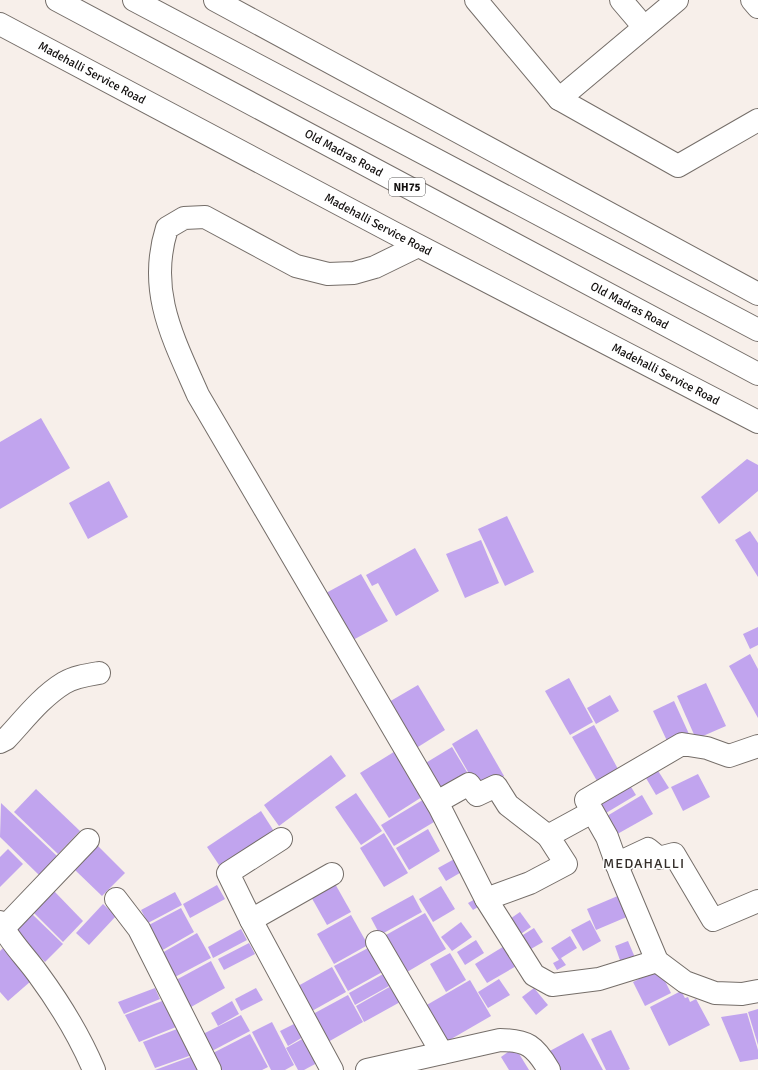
<svg xmlns="http://www.w3.org/2000/svg" width="758" height="1070" font-family="Signika,sans-serif">
	<style>
		.building { fill: #c1a4ee }
		.lines { fill: none; stroke-linecap: round; stroke-linejoin: round }
		.minor-casing { stroke: #756e69; stroke-width: 24 }
		.major-casing { stroke: #756e69; stroke-width: 24 }
		.highway-casing { stroke: #756e69; stroke-width: 24 }
		.minor { stroke: #fff; stroke-width: 22 }
		.major { stroke: #fff; stroke-width: 22 }
		.highway { stroke: #fff; stroke-width: 22 }
		.labels { text-anchor: middle; dominant-baseline: central; stroke-width: 3; stroke-linejoin: round; paint-order: stroke }
		.shield { fill: #fff; stroke: #595756; stroke-width: 1 }
		.shield-label { font-size: 11px; font-weight: bold; fill: #120f0e }
		.street-label { font-size: 12px; fill: #120f0e; stroke: #fff }
		.quarter-label { font-size: 14px; letter-spacing: 1px; fill: #342e2a; stroke: #fff }
	</style>
	<rect width="100%" height="100%" fill="#f7efea"/>
	<!-- building -->
	<g class="building">
		<polygon points="41,418 70,468 0,509 0,442"/>
		<polygon points="747,459 758,465 758,491 719,524 701,497"/>
		<polygon points="109,481 128,517 88,539 69,503"/>
		<polygon points="507,516 534,572 505,586 478,529"/>
		<polygon points="750,531 758,543 758,577 735,540"/>
		<polygon points="481,540 499,583 465,598 446,554"/>
		<polygon points="415,548 439,591 396,616 378,583 372,586 366,575"/>
		<polygon points="361,574 388,621 353,640 326,593"/>
		<polygon points="758,627 758,645 750,649 743,634"/>
		<polygon points="750,654 758,669 758,718 729,666"/>
		<polygon points="569,678 593,722 570,735 545,691"/>
		<polygon points="706,683 726,726 696,739 677,696"/>
		<polygon points="418,685 445,730 410,752 382,706"/>
		<polygon points="610,695 619,711 596,724 587,708"/>
		<polygon points="674,701 689,734 668,743 653,711"/>
		<polygon points="594,725 618,769 597,781 572,737"/>
		<polygon points="477,729 504,776 479,791 452,744"/>
		<polygon points="452,747 470,777 437,797 419,767"/>
		<polygon points="397,750 425,795 389,818 360,773"/>
		<polygon points="331,755 346,776 279,826 264,805"/>
		<polygon points="655,766 669,788 656,795 643,773"/>
		<polygon points="698,774 710,797 683,811 671,787"/>
		<polygon points="628,782 636,795 601,816 593,804"/>
		<polygon points="36,789 80,831 58,854 14,812"/>
		<polygon points="356,793 382,831 361,845 335,807"/>
		<polygon points="642,795 653,814 612,837 602,819"/>
		<polygon points="426,798 439,819 394,846 381,825"/>
		<polygon points="1,803 57,856 39,875 0,837"/>
		<polygon points="261,811 277,836 223,871 207,847"/>
		<polygon points="428,829 440,851 409,870 396,848"/>
		<polygon points="384,833 408,873 384,887 360,848"/>
		<polygon points="98,846 125,873 102,896 75,870"/>
		<polygon points="8,849 23,864 0,887 0,857"/>
		<polygon points="458,857 465,870 446,881 438,868"/>
		<polygon points="334,882 351,912 327,925 310,895"/>
		<polygon points="217,885 225,899 190,918 183,904"/>
		<polygon points="441,886 455,909 433,922 419,899"/>
		<polygon points="54,891 83,921 63,942 33,912"/>
		<polygon points="175,892 182,905 148,923 141,910"/>
		<polygon points="413,895 422,912 380,935 371,918"/>
		<polygon points="620,895 629,916 596,930 587,909"/>
		<polygon points="479,897 483,904 473,910 468,903"/>
		<polygon points="103,904 116,916 89,945 76,933"/>
		<polygon points="181,908 194,932 161,951 147,926"/>
		<polygon points="520,912 531,927 515,938 504,923"/>
		<polygon points="425,913 446,949 407,972 386,935"/>
		<polygon points="32,914 63,944 45,962 15,932"/>
		<polygon points="351,915 368,945 334,964 317,934"/>
		<polygon points="590,920 601,941 583,951 571,930"/>
		<polygon points="461,922 472,937 452,951 441,937"/>
		<polygon points="534,928 543,942 524,953 515,940"/>
		<polygon points="241,929 247,940 213,958 208,947"/>
		<polygon points="197,933 211,958 173,978 160,954"/>
		<polygon points="570,936 577,948 561,958 566,965 557,970 553,963 559,960 551,948"/>
		<polygon points="476,940 484,953 465,965 457,952"/>
		<polygon points="628,941 636,960 622,966 615,946"/>
		<polygon points="249,943 255,954 224,970 218,959"/>
		<polygon points="506,945 518,965 487,983 475,964"/>
		<polygon points="370,947 384,971 348,991 334,966"/>
		<polygon points="3,948 31,981 8,1001 0,992 0,951"/>
		<polygon points="450,953 466,980 446,992 430,964"/>
		<polygon points="211,961 225,988 191,1007 176,980"/>
		<polygon points="332,967 346,992 312,1011 298,986"/>
		<polygon points="659,969 671,993 645,1006 633,982"/>
		<polygon points="385,973 391,985 355,1005 349,993"/>
		<polygon points="499,979 510,995 488,1008 478,992"/>
		<polygon points="470,980 491,1016 446,1042 425,1006"/>
		<polygon points="393,985 402,1001 364,1022 356,1006"/>
		<polygon points="155,988 160,999 124,1014 118,1002"/>
		<polygon points="256,988 263,1000 241,1011 235,999"/>
		<polygon points="534,988 548,1005 536,1015 522,997"/>
		<polygon points="681,991 685,998 688,997 690,1002 696,999 710,1025 669,1046 650,1007"/>
		<polygon points="348,995 363,1022 328,1042 313,1014"/>
		<polygon points="162,1001 176,1027 139,1042 125,1015"/>
		<polygon points="232,1001 239,1014 218,1026 211,1013"/>
		<polygon points="758,1009 758,1045 748,1012"/>
		<polygon points="747,1013 758,1050 758,1059 740,1062 721,1017"/>
		<polygon points="241,1015 250,1031 212,1051 203,1034"/>
		<polygon points="272,1022 294,1065 285,1070 271,1070 252,1032"/>
		<polygon points="296,1023 303,1037 288,1046 280,1031"/>
		<polygon points="177,1029 192,1055 155,1068 143,1042"/>
		<polygon points="611,1030 630,1069 628,1070 606,1070 591,1039"/>
		<polygon points="583,1033 603,1070 558,1070 548,1052"/>
		<polygon points="250,1034 268,1067 262,1070 219,1070 211,1054"/>
		<polygon points="304,1038 317,1063 304,1070 298,1070 286,1048"/>
		<polygon points="515,1047 529,1070 509,1070 501,1057"/>
		<polygon points="193,1056 199,1070 155,1070"/>
	</g>
	<g class="lines">
		<defs>
			<g id="minor">
				<polyline points="476,0 559,99 678,166 758,120"/>
				<polyline points="621,0 644,27"/>
				<polyline points="752,0 758,7"/>
				<polyline points="559,99 677,0"/>
				<path d="M418,246L375,267L354,273L328,274L296,266L205,217L184,218L167,228C147,291 173,338 198,395L440,808L486,899L534,975L552,985L599,979L657,961"/>
				<path d="M0,742L6,739C23,721 41,697 64,683C74,677 87,675 99,673"/>
				<polyline points="758,746 729,756 707,748 682,744 586,800 607,837 620,873 657,961 685,982 715,993 742,994 758,991"/>
				<polyline points="437,802 469,784 477,795 496,786 508,805 548,836"/>
				<polyline points="616,864 648,849 659,858 674,854 713,920 758,901"/>
				<polyline points="332,874 251,920 332,1070"/>
				<polyline points="116,899 139,929 210,1070"/>
				<polyline points="486,899 530,883 566,864 548,836 592,812"/>
				<polyline points="251,920 228,873 281,839"/>
				<path d="M0,922C9,941 26,957 38,974C60,1004 80,1037 94,1070"/>
				<polyline points="0,932 88,840"/>
				<polyline points="377,942 442,1053"/>
				<path d="M367,1070L500,1040C527,1040 535,1046 549,1070"/>
			</g>
			<g id="major">
				<polyline points="215,0 758,294"/>
				<path id="s1" d="M0,24L394,233L758,422"/>
			</g>
			<g id="highway">
				<path id="s2" d="M57,0L758,374"/>
				<polyline points="134,0 758,330"/>
			</g>
		</defs>
		<!-- minor casing -->
		<use href="#minor" class="minor-casing"/>
		<!-- major casing -->
		<use href="#major" class="major-casing"/>
		<!-- highway casing -->
		<use href="#highway" class="highway-casing"/>
		<!-- minor -->
		<use href="#minor" class="minor"/>
		<!-- major -->
		<use href="#major" class="major"/>
		<!-- highway -->
		<use href="#highway" class="highway"/>
	</g>
	<g class="labels">
		<!-- shield labels -->
		<rect class="shield" x="389" y="178" width="36" height="18" rx="3"/>
		<g class="shield-label">
			<text x="407" y="187">NH75</text>
		</g>
		<!-- street labels -->
		<g class="street-label">
			<text stroke="none"><textPath href="#s1" startOffset="104">Madehalli Service Road</textPath></text>
			<text stroke="none"><textPath href="#s2" startOffset="325">Old Madras Road</textPath></text>
			<text stroke="none"><textPath href="#s1" startOffset="428">Madehalli Service Road</textPath></text>
			<text stroke="none"><textPath href="#s2" startOffset="649">Old Madras Road</textPath></text>
			<text stroke="none"><textPath href="#s1" startOffset="752">Madehalli Service Road</textPath></text>
		</g>
		<!-- quarter labels -->
		<g class="quarter-label">
			<text x="644" y="863">MEDAHALLI</text>
		</g>
	</g>
</svg>
